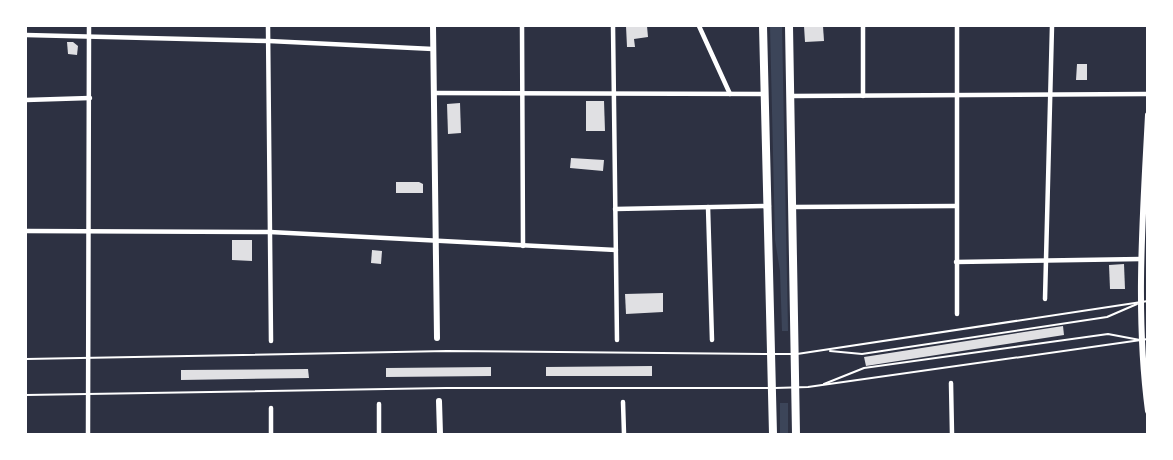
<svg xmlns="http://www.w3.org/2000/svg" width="1173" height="460" font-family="'Times New Roman',serif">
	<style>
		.green { fill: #3c4559 }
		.building { fill: #e0e0e3 }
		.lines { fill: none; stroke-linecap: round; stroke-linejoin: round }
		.service { stroke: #fff; stroke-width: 2 }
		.minor { stroke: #fff; stroke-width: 4.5 }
		.tertiary { stroke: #fff; stroke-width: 6 }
		.primary { stroke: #fff; stroke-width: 8 }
	</style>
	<rect width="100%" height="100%" fill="#2d3142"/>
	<!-- green -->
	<g class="green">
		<polygon points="770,26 782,26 788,331 782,331 780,271 775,240"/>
		<rect x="780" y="403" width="8" height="31"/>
	</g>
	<!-- building -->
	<g class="building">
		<polygon points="626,26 647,26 648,37 634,39 635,47 627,47"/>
		<polygon points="804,26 823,26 824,41 805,42"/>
		<polygon points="67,42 73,42 78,46 77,55 68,54"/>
		<polygon points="1077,64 1087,64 1087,80 1076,80"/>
		<polygon points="586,101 604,101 605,131 586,131"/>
		<polygon points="460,103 461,133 448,134 447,104"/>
		<polygon points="571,158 604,160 603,171 570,168"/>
		<polygon points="396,182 419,182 423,184 423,193 396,193"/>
		<polygon points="232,240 252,240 252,261 232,260"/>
		<polygon points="372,250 382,251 381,264 371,263"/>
		<polygon points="1124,264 1125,289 1110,289 1109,265"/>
		<polygon points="663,293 663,312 626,314 625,294"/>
		<polygon points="1063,326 1064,335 866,366 864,357"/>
		<polygon points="652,366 652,376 546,376 546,367"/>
		<polygon points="491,367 491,376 386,377 386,368"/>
		<polygon points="308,369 309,378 181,380 181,370"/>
	</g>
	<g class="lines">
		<!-- service -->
		<g class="service">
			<polyline points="830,351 862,354 1107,317 1137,304"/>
			<polyline points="773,354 792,354"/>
			<polyline points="797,354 1148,301"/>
			<polyline points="26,359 447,351 768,354"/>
			<polyline points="824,384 864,368 1108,334 1140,340"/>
			<polyline points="775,388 808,387 1148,339"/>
			<polyline points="26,395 446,388 770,388"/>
		</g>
		<!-- minor -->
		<g class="minor">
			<polyline points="268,26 271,341"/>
			<polyline points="522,26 523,246"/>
			<polyline points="613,26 617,340"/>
			<polyline points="699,26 730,94"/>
			<polyline points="26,35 269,41 433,49"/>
			<polyline points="434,93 765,94"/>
			<polyline points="791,96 1148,94"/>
			<polyline points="863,96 863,26"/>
			<polyline points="26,100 90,98"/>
			<polyline points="708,207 712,340"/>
			<polyline points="793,207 955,206"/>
			<polyline points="615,209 769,206"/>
			<polyline points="26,231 270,232 616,250"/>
			<polyline points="956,262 1141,259"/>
			<polyline points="1045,299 1052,26"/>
			<polyline points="957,314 957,26"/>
			<polyline points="951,383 952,434"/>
			<polyline points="623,402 624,434"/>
			<polyline points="379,404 379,434"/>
			<polyline points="271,408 271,434"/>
			<polyline points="88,434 89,26"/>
		</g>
		<!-- tertiary -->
		<g class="tertiary">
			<polyline points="433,26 437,338"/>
			<path d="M1148,115C1143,213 1135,313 1148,411"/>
			<polyline points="439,401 440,434"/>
		</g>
		<!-- primary -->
		<g class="primary">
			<polyline points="763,26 773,434"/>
			<polyline points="789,26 796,434"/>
		</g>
	</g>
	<!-- border -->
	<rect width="1173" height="460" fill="none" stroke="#ffffff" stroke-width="54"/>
</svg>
